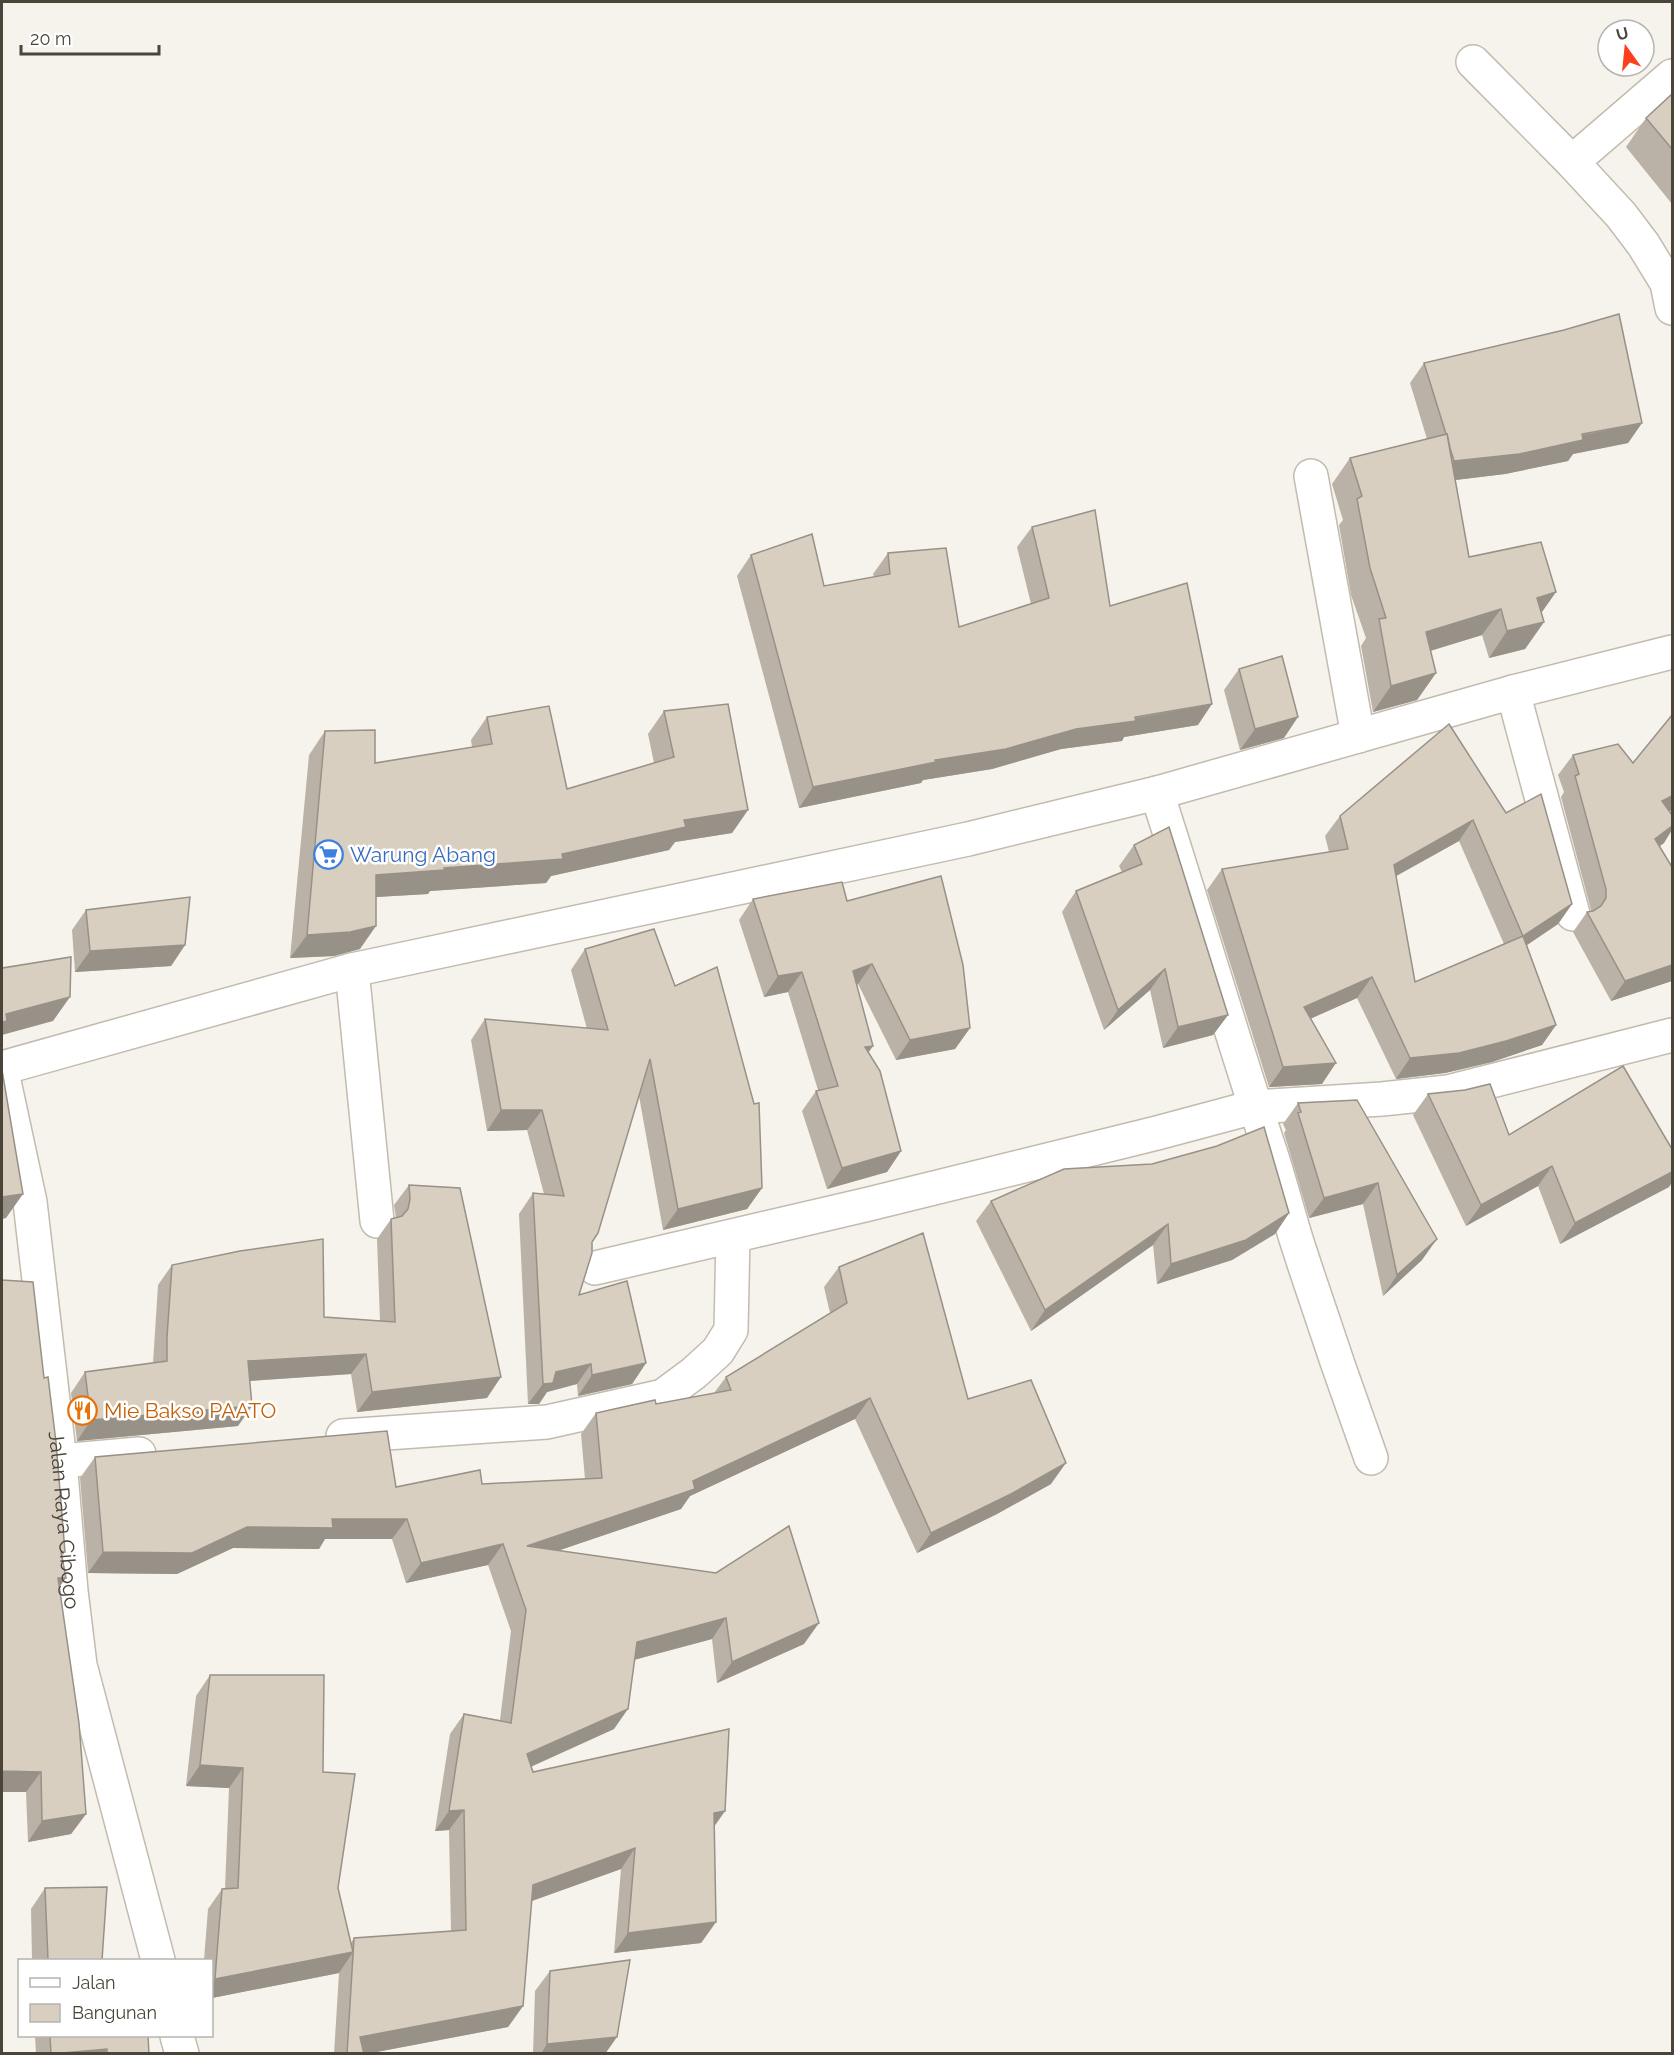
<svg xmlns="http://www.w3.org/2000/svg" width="1674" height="2055" font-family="Raleway,sans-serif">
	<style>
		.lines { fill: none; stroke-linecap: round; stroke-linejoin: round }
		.minor-casing { stroke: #c2bbae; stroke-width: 36 }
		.minor { stroke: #fff; stroke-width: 33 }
		.wall { fill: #bab2a6; fill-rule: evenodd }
		.shaded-wall { fill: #979187 }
		.building { fill: #d8cfc1; stroke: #979187; stroke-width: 1.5; fill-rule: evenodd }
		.labels { text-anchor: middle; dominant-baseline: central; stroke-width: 5; stroke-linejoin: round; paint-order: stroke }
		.shop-label { font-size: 21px; fill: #366cbe; stroke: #fff; text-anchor: start }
		.food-label { font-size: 21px; fill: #c56008; stroke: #fff; text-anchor: start }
		.street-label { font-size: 21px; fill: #4b4439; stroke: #fff }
	</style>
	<rect width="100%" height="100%" fill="#f6f3ec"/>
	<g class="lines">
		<defs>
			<g id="minor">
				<polyline points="1473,62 1572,162 1621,215 1643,244 1667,283 1672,308"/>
				<polyline points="1572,162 1672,76"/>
				<polyline points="1311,476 1358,736"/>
				<polyline points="1513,692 1573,914"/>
				<path d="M1157,793C1195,911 1230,1030 1269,1148C1279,1178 1287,1209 1296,1239C1320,1313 1345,1386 1371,1458"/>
				<polyline points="352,970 377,1221"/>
				<polyline points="2,1068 352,970 968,839 1157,793 1513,692 1672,652"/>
				<path id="s1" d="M2,1072L30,1202L60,1461L71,1591L80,1665L158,1960"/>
				<polyline points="595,1268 869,1204 1157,1133 1254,1107 1382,1099 1448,1092 1672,1035"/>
				<polyline points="343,1436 547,1422 663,1396 694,1373 718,1351 731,1330 733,1236"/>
				<polyline points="60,1461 139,1454"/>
				<polyline points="177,2036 182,2054"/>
			</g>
		</defs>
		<!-- minor casing -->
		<use href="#minor" class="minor-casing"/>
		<!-- minor -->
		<use href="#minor" class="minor"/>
	</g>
	<!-- wall -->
	<g class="wall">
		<polygon points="1672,94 1672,204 1626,147 1646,118"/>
		<polygon points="1424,363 1642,423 1628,443 1573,454 1568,461 1505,474 1455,480 1469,557 1556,592 1541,613 1544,622 1525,649 1489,658 1482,635 1430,651 1436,673 1417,700 1373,712 1361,646 1366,638 1351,595 1339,525 1343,520 1332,484 1350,458 1427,439 1410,383"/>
		<polygon points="1032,527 1110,606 1198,725 1124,737 1122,741 1061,749 992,769 923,780 921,783 799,808 737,576 751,555 824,586 874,577 873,574 888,553 959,627 1031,604 1017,547"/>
		<polygon points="1239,669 1284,738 1240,750 1224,690"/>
		<polygon points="664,711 748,810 732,833 675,842 669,850 551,876 546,883 430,891 428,894 376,897 360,949 334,956 290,958 309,755 325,731 375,763 472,747 471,740 487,717 567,789 654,763 648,734"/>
		<polygon points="1672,715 1672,810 1670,811 1664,843 1660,846 1672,867 1672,981 1611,1001 1573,932 1587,912 1591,911 1591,910 1561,797 1564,792 1558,775 1573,755 1633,763"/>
		<path d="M1506,813L1572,904L1558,924L1527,945L1556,1025L1542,1045L1492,1062L1445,1073L1396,1079L1357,998L1311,1018L1322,1084L1269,1087L1207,890L1222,869L1329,852L1325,836L1340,816ZM1459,841L1504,944L1415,982L1396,876Z"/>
		<polygon points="1134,845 1228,1015 1213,1035 1163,1048 1150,990 1104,1030 1062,912 1076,891 1122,872 1119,866"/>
		<polygon points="753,899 847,901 970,1028 955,1049 896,1060 858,984 857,985 868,1052 901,1151 887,1172 827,1189 802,1111 816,1091 818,1090 788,992 764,997 739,920"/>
		<polygon points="86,910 185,945 171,966 75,972 72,930"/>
		<polygon points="585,949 675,986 762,1188 747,1209 663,1230 639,1096 592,1242 579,1295 646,1363 632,1384 578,1396 577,1384 547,1392 539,1404 528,1404 519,1214 533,1193 544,1194 527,1130 487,1131 471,1040 485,1019 587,1029 571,970"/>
		<polygon points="1428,1094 1509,1135 1672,1149 1672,1182 1669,1187 1560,1244 1538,1186 1466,1226 1413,1115"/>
		<polygon points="1357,1100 1422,1260 1383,1296 1363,1204 1309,1218 1284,1133 1286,1130 1283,1124 1298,1103"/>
		<polygon points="409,1185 487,1398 357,1412 351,1374 250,1381 238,1426 77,1441 71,1393 85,1372 153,1363 158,1285 172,1265 324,1317 380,1321 377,1239 391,1219 396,1218 394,1205"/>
		<polygon points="991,1201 1289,1213 1275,1234 1232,1260 1157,1284 1153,1245 1031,1331 976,1221"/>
		<polygon points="839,1267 1051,1484 997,1514 917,1553 855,1419 690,1496 681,1509 560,1550 804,1644 717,1683 712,1639 634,1660 614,1729 531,1766 533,1772 725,1811 714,1827 716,1922 701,1943 614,1953 621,1869 531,1901 523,2006 508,2027 366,2054 334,2054 339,1973 212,1998 212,1960 204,1960 208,1909 222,1889 225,1889 229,1788 186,1786 196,1696 210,1675 323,1772 338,1888 351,1943 354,1938 451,1931 449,1830 435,1831 450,1734 464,1714 500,1720 511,1631 488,1565 406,1583 392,1539 325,1539 319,1549 233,1548 177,1574 88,1573 80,1478 95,1457 396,1487 482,1484 585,1479 581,1434 596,1413 656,1404 714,1393 726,1377 830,1313 824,1287"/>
		<polygon points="44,1378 65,1552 62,1556 59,1587 86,1814 71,1834 28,1842 26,1792"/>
		<polygon points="45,1888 102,1960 32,1960 31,1909"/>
		<polygon points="550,1971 605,2054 533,2054 535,1991"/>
		<polygon points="35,2036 148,2036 149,2054 36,2054"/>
	</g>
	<!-- shaded-wall -->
	<g class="shaded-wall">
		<polygon points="1642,423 1628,443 1573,454 1568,461 1505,474 1439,482 1454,461"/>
		<polygon points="1556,592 1537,619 1537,598"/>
		<polygon points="1501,609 1482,635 1407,658 1426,632"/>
		<polygon points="1544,622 1525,649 1489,658 1507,631"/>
		<polygon points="1436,673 1417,700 1373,712 1391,686"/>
		<polygon points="1212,704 1198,725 1124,737 1122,741 1061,749 992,769 923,780 921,783 799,808 813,787 1076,729"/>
		<polygon points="1298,717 1284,738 1240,750 1255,729"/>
		<polygon points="1672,796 1672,810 1648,822 1662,801"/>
		<polygon points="748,810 732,833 675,842 669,850 551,876 546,883 430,891 428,894 359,898 376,875 562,854 684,820"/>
		<polygon points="1473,820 1459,841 1380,885 1394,865"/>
		<polygon points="1672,826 1672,830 1664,843 1641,859 1655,839"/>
		<polygon points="1572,904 1558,924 1509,957 1523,936"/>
		<polygon points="376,926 360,949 334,956 290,958 307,935"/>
		<polygon points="185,945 171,966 75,972 90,951"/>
		<polygon points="872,964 858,984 839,992 853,971"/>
		<polygon points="1672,965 1672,981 1611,1001 1625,981"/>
		<polygon points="1165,969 1150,990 1104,1030 1118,1010"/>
		<polygon points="802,972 788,992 764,997 778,976"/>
		<polygon points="1372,977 1357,998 1290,1028 1304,1007"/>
		<polygon points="70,997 53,1021 2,1035 2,1021 6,1014"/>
		<polygon points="1228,1015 1213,1035 1163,1048 1178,1027"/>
		<polygon points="1556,1025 1542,1045 1492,1062 1445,1073 1396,1079 1410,1058"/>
		<polygon points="970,1028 955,1049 896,1060 910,1040"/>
		<polygon points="873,1046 859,1066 865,1047"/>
		<polygon points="1336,1063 1322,1084 1269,1087 1283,1067"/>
		<polygon points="501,1110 542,1110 527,1130 487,1131"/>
		<polygon points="901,1151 887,1172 827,1189 842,1168"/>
		<polygon points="1552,1166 1538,1186 1466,1226 1481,1205"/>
		<polygon points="1672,1172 1672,1182 1669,1187 1560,1244 1575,1223"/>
		<polygon points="1378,1183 1363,1204 1309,1218 1324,1198"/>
		<polygon points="762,1188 747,1209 663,1230 678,1209"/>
		<polygon points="23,1194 6,1218 2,1219 2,1197"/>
		<polygon points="1289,1213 1275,1234 1232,1260 1157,1284 1171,1264"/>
		<polygon points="1168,1224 1153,1245 1031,1331 1045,1310"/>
		<polygon points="1437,1239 1422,1260 1383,1296 1397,1275"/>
		<polygon points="366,1354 351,1374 233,1382 248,1361"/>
		<polygon points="646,1363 632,1384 578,1396 592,1375"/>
		<polygon points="591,1364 577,1384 547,1392 539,1404 528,1404 543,1384 556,1372"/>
		<polygon points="501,1377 487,1398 357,1412 372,1392"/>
		<polygon points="870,1398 855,1419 690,1496 681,1509 513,1566 527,1546 693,1481"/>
		<polygon points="252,1406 238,1426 77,1441 91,1420"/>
		<polygon points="1066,1463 1051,1484 997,1514 917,1553 931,1533"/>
		<polygon points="332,1519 407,1519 392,1539 325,1539 319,1549 233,1548 177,1574 88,1573 103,1552 247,1527"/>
		<polygon points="503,1544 488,1565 406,1583 421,1563"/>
		<polygon points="58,1578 66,1578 51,1598"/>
		<polygon points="726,1618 712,1639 622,1663 637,1642"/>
		<polygon points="819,1623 804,1644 717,1683 732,1662"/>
		<polygon points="628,1709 614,1729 513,1775 527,1754"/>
		<polygon points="200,1765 243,1768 229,1788 186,1786"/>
		<polygon points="2,1771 41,1772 26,1792 2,1792"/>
		<polygon points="464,1810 449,1830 435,1831 449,1811"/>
		<polygon points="725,1811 710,1832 714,1813"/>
		<polygon points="86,1814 71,1834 28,1842 42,1821"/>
		<polygon points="635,1848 621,1869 518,1906 533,1885"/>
		<polygon points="716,1922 701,1943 614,1953 628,1933"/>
		<polygon points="353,1952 339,1973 212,1998 212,1985 215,1979"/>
		<polygon points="523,2006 508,2027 366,2054 348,2054 360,2037"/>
		<polygon points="617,2037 605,2054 541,2054 547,2044"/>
		<polygon points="107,2049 104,2054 60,2054"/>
	</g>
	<!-- building -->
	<g class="building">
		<polygon points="1672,94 1672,149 1646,118"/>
		<polygon points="1619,314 1642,423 1582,434 1583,440 1519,454 1454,461 1450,448 1447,434 1446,434 1424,363 1564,330"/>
		<polygon points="1447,434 1469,557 1541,542 1556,592 1537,598 1544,622 1507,631 1501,609 1426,632 1436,673 1391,686 1379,619 1386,618 1370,568 1357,499 1362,496 1350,458"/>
		<polygon points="1095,510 1110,606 1187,583 1212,704 1135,717 1136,721 1076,729 1006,749 935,760 936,762 813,787 751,555 812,534 824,586 890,574 888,553 946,548 959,627 1049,598 1032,527"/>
		<polygon points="1282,656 1298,717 1255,729 1239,669"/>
		<polygon points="728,704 748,810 684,820 686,827 562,854 563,859 444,868 444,870 376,875 376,926 350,932 307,935 325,731 375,730 375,763 492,744 487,717 549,706 567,789 674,757 664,711"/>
		<polygon points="1672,715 1672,796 1662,801 1672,815 1672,826 1655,839 1672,867 1672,965 1625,981 1587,912 1593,911 1601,906 1606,898 1606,889 1575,776 1579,774 1573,755 1618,744 1633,763"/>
		<path d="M1449,724L1506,813L1541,794L1572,904L1523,936L1556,1025L1506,1041L1459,1053L1410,1058L1372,977L1304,1007L1336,1063L1283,1067L1222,869L1348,849L1340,816ZM1473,820L1523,936L1415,982L1394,865Z"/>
		<polygon points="1169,827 1228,1015 1178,1027 1165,969 1118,1010 1076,891 1142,864 1134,845"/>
		<polygon points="941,876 963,965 970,1028 910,1040 872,964 853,971 873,1046 865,1047 880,1071 901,1151 842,1168 816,1091 838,1086 802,972 778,976 753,899 842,882 847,901"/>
		<polygon points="190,897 185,945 90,951 86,910"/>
		<polygon points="654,929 675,986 717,967 754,1104 759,1103 762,1188 678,1209 650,1059 598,1233 592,1242 592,1253 579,1295 627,1281 646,1363 592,1375 591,1364 556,1372 553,1383 543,1384 533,1193 564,1196 542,1110 501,1110 485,1019 608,1030 585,949"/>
		<polygon points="71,957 70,997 6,1014 7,1021 2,1022 2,964 2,968"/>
		<polygon points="1623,1066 1672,1149 1672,1172 1575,1223 1552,1166 1481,1205 1428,1094 1465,1090 1490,1084 1509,1135"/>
		<polygon points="2,1070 23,1194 2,1197"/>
		<polygon points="1357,1100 1437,1239 1397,1275 1378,1183 1324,1198 1298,1113 1301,1112 1298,1103"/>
		<polygon points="1264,1127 1289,1213 1246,1240 1171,1264 1168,1224 1045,1310 991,1201 1064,1169 1152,1164 1217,1146"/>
		<polygon points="409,1185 460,1188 501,1377 372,1392 366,1354 248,1361 252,1406 91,1420 85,1372 167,1361 167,1337 172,1265 240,1251 323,1239 324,1317 395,1322 391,1219 402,1216 408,1209 410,1199"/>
		<polygon points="923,1233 968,1399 1031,1380 1066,1463 1011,1494 931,1533 870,1398 693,1481 695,1489 527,1546 716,1573 789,1526 819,1623 732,1662 726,1618 637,1642 628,1709 527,1754 533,1772 729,1729 725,1811 714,1813 716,1922 628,1933 635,1848 533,1885 523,2006 360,2037 364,2054 347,2054 354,1938 466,1930 464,1810 449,1811 464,1714 511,1723 526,1610 503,1544 421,1563 407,1519 332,1519 333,1528 247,1527 192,1553 103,1552 95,1457 387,1431 396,1487 480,1470 482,1484 602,1478 596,1413 655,1400 656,1404 731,1390 726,1377 847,1303 839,1267"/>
		<polygon points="2,1280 33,1282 44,1378 48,1377 56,1442 65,1552 61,1552 66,1578 58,1578 79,1723 86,1814 42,1821 41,1772 2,1771"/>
		<polygon points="210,1675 324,1675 323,1772 355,1774 338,1888 353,1952 215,1979 222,1889 238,1888 243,1768 200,1765"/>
		<polygon points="107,1887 102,1960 48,1960 45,1888"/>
		<polygon points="630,1960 617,2037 547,2044 550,1971"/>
		<polygon points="50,2036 148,2036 149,2054 107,2054 107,2049 51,2054"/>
	</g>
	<!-- icons -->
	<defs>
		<symbol id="supermarket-ring" viewBox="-11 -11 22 22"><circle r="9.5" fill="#fff" stroke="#3f7fe0" stroke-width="1.5"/><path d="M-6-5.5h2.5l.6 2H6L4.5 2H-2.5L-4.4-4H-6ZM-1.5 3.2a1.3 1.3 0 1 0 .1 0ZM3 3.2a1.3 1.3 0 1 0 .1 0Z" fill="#3f7fe0"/></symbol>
		<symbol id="restaurant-ring" viewBox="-11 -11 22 22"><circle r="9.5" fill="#fff" stroke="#e8710a" stroke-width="1.5"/><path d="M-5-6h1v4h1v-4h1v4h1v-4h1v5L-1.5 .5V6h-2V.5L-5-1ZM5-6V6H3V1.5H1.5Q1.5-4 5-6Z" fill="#e8710a"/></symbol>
	</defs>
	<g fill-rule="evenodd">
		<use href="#supermarket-ring" x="312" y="838" width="33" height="33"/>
		<use href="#restaurant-ring" x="66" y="1394" width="33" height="33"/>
	</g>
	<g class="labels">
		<!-- shop labels -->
		<g class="shop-label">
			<text x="350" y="854">Warung Abang</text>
		</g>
		<!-- food labels -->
		<g class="food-label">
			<text x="104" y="1410">Mie Bakso PAATO</text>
		</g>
		<!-- street labels -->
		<g class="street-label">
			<text stroke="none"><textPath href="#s1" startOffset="453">Jalan Raya Cibogo</textPath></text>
		</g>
	</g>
	<!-- border -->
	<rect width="1674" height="2055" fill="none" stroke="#4b4439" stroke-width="6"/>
	<!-- legend -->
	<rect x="18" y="1959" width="195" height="78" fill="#ffffff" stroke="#b7b4b0" stroke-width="1.5"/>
	<rect x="30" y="1978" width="30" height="9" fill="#ffffff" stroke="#b7b4b0" stroke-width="1.5"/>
	<text x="72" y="1989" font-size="18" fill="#4b4439">Jalan</text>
	<rect x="30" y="2004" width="30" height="18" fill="#d8cfc1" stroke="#b7b4b0" stroke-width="1.5"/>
	<text x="72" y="2019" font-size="18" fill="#4b4439">Bangunan</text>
	<!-- north arrow -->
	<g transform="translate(1626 48) rotate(345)"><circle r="28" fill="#ffffff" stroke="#b7b4b0" stroke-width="1.5"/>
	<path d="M0-4.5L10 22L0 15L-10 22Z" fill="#fc3f1d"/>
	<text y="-9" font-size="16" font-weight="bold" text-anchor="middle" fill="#4b4439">U</text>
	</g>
	<!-- scale -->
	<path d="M21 45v9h138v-9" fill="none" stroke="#4b4439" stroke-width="3"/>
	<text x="30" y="45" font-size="18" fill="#4b4439" stroke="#ffffff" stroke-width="4.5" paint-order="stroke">20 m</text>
</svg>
